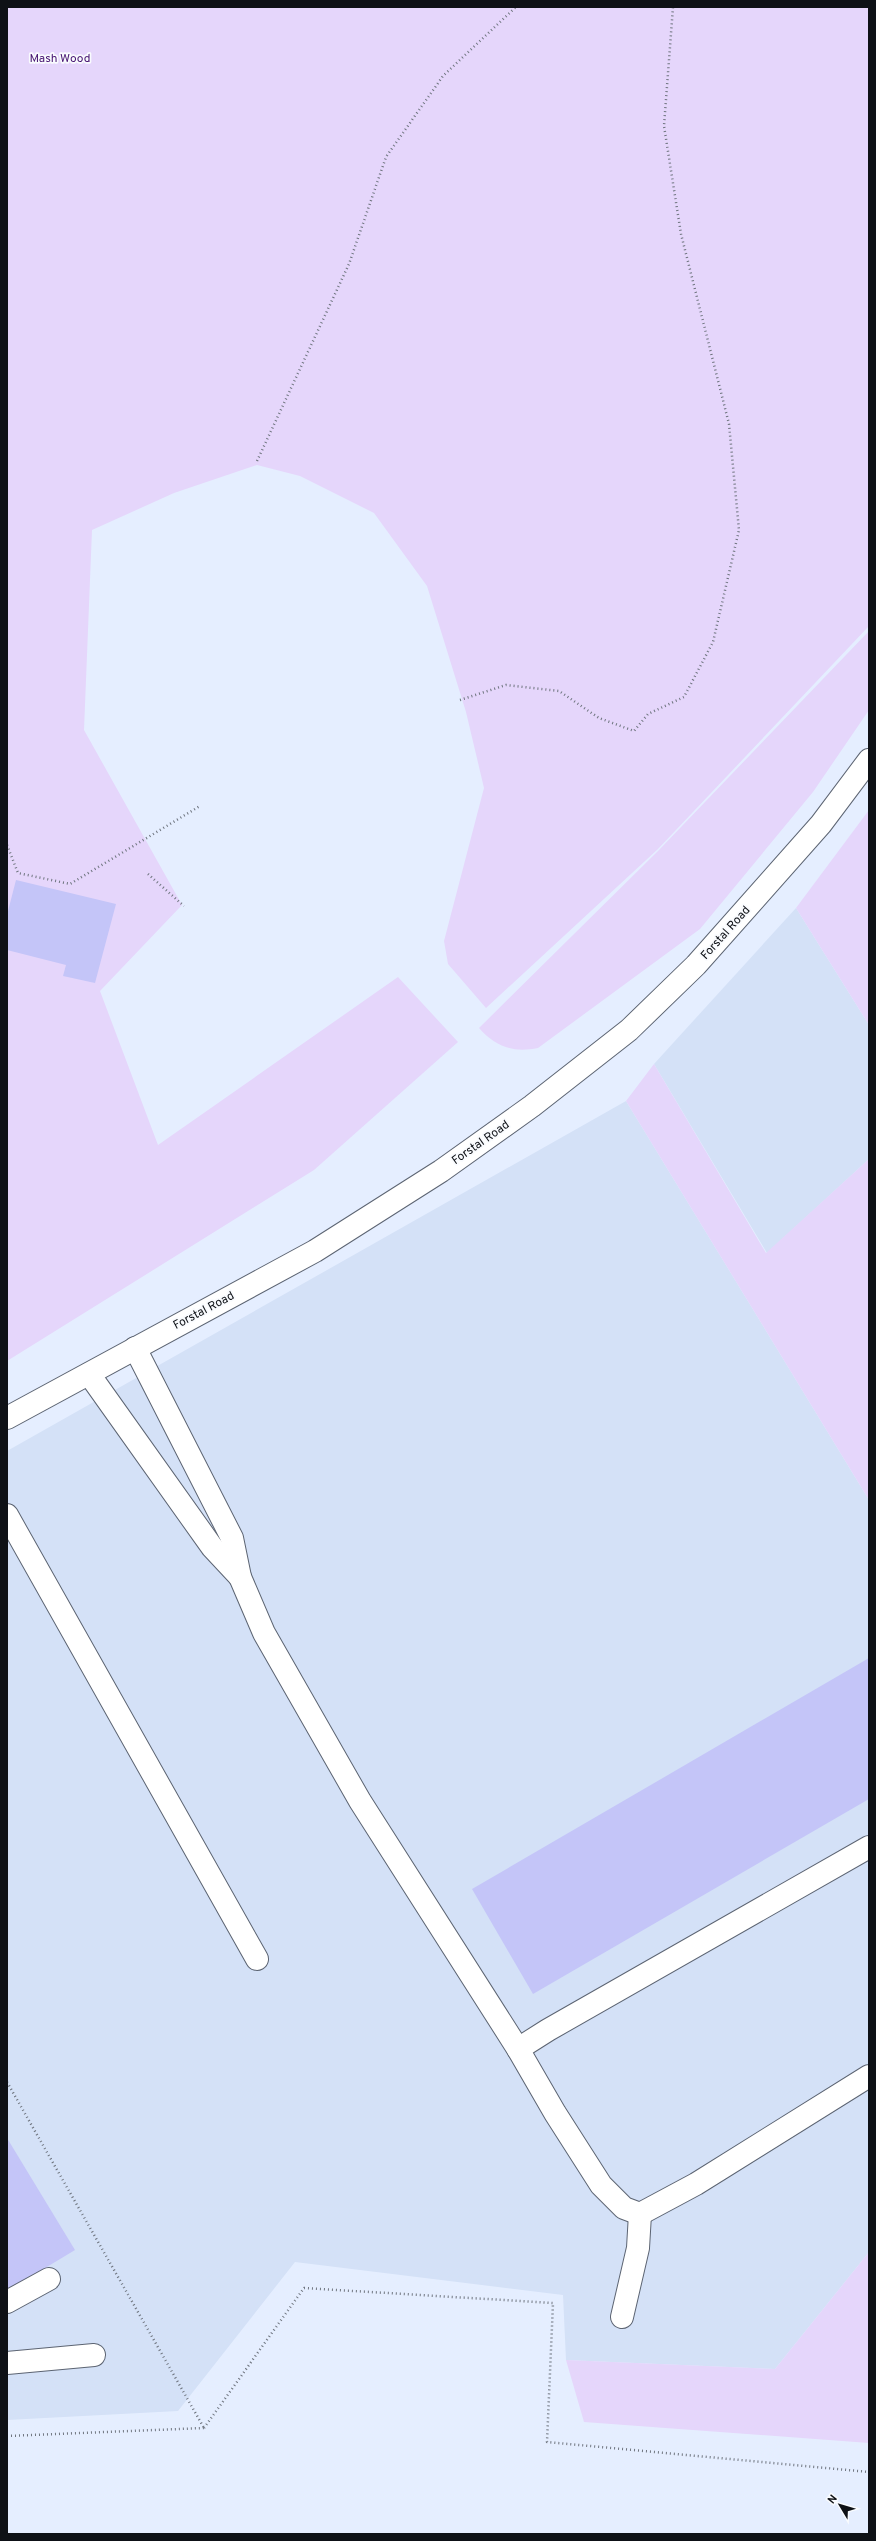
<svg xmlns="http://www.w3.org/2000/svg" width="876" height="2541" font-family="Overpass,sans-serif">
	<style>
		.built { fill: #d4e1f7 }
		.green { fill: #e5d6fb }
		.building { fill: #c4c5f8 }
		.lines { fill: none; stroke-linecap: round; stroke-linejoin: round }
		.service-casing { stroke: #5c6472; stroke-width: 24 }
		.tertiary-casing { stroke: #5c6472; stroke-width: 24 }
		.path { stroke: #6f757f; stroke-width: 2.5; stroke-dasharray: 1 3; stroke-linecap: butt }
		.service { stroke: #fff; stroke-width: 22 }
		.tertiary { stroke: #fff; stroke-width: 22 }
		.labels { text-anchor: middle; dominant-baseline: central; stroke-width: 3.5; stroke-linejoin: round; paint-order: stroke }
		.park-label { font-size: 12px; fill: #461371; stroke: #f9fbfe }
		.street-label { font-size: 12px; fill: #0e1116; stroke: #f9fbfe }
	</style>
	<rect width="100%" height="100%" fill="#e5eeff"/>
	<!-- built -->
	<g class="built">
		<polygon points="796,908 869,1025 869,1159 767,1253 654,1064"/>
		<polygon points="626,1101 869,1500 869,2252 775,2369 566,2360 563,2295 295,2262 178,2411 7,2420 7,1451"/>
	</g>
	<!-- green -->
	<g class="green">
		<polygon points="7,7 869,7 869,626 658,849 486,1008 448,964 444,941 484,788 466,712 427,586 374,513 300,476 257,465 174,493 92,530 84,730 182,905 100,991 158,1145 398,977 458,1042 314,1170 7,1361"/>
		<path d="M869,631V710L813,792L700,929L538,1048C513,1053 496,1047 479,1028L658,851Z"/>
		<polygon points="869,810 869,1025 796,908"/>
		<polygon points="654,1064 766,1253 869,1159 869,1500 626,1101"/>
		<polygon points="869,2252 869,2443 584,2422 566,2360 775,2369"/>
	</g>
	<!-- building -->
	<g class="building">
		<polygon points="16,880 116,904 95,983 63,976 66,965 7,950 7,915"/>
		<polygon points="869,1658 869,1799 533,1994 472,1889"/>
		<polygon points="7,2138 75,2250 7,2291"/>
	</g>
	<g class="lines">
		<defs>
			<g id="service">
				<polyline points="135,1348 232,1538 240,1577 264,1633 360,1801 518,2049 555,2113 601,2185 624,2208 640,2214 696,2184 869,2076"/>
				<polyline points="89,1374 212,1547 240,1577"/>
				<polyline points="7,1515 257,1959"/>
				<polyline points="518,2049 548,2030 869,1847"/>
				<polyline points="7,2302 49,2279"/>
				<polyline points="622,2317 638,2248 640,2214"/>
				<polyline points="7,2363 94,2355"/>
			</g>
			<polyline id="tertiary" points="7,1418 315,1251 441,1171 532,1106 629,1030 696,965 821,824 869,760"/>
		</defs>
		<!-- service casing -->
		<use href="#service" class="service-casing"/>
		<!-- tertiary casing -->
		<use href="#tertiary" class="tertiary-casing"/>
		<!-- path -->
		<g class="path">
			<polyline points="257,461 349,264 386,157 443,76 516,7"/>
			<polyline points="460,700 506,685 559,691 599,718 634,731 648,714 684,697 713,642 739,530 729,424 681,234 664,126 673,7"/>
			<polyline points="7,845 18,873 70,884 200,806"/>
			<polyline points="148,874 184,906"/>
			<polyline points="7,2082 204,2428"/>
			<polyline points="204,2428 304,2288 553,2303 547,2442 869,2472"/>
			<polyline points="7,2436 204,2428"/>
		</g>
		<!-- service -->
		<use href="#service" class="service"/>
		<!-- tertiary -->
		<use href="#tertiary" class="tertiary"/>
	</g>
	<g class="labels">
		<!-- park labels -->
		<g class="park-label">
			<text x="60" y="59">Mash Wood</text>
		</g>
		<!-- street labels -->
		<g class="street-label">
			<text transform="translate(726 933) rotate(-48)">Forstal Road</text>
			<text transform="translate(481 1143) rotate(-35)">Forstal Road</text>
			<text transform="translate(204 1311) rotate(-28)">Forstal Road</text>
		</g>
	</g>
	<!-- border -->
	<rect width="876" height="2541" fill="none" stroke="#0e1116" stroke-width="16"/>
	<!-- north arrow -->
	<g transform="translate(840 2505) rotate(308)" stroke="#f9fbfe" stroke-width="3" paint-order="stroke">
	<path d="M0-3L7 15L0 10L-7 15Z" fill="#0e1116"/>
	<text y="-6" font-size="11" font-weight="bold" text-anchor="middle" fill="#0e1116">N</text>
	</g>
</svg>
